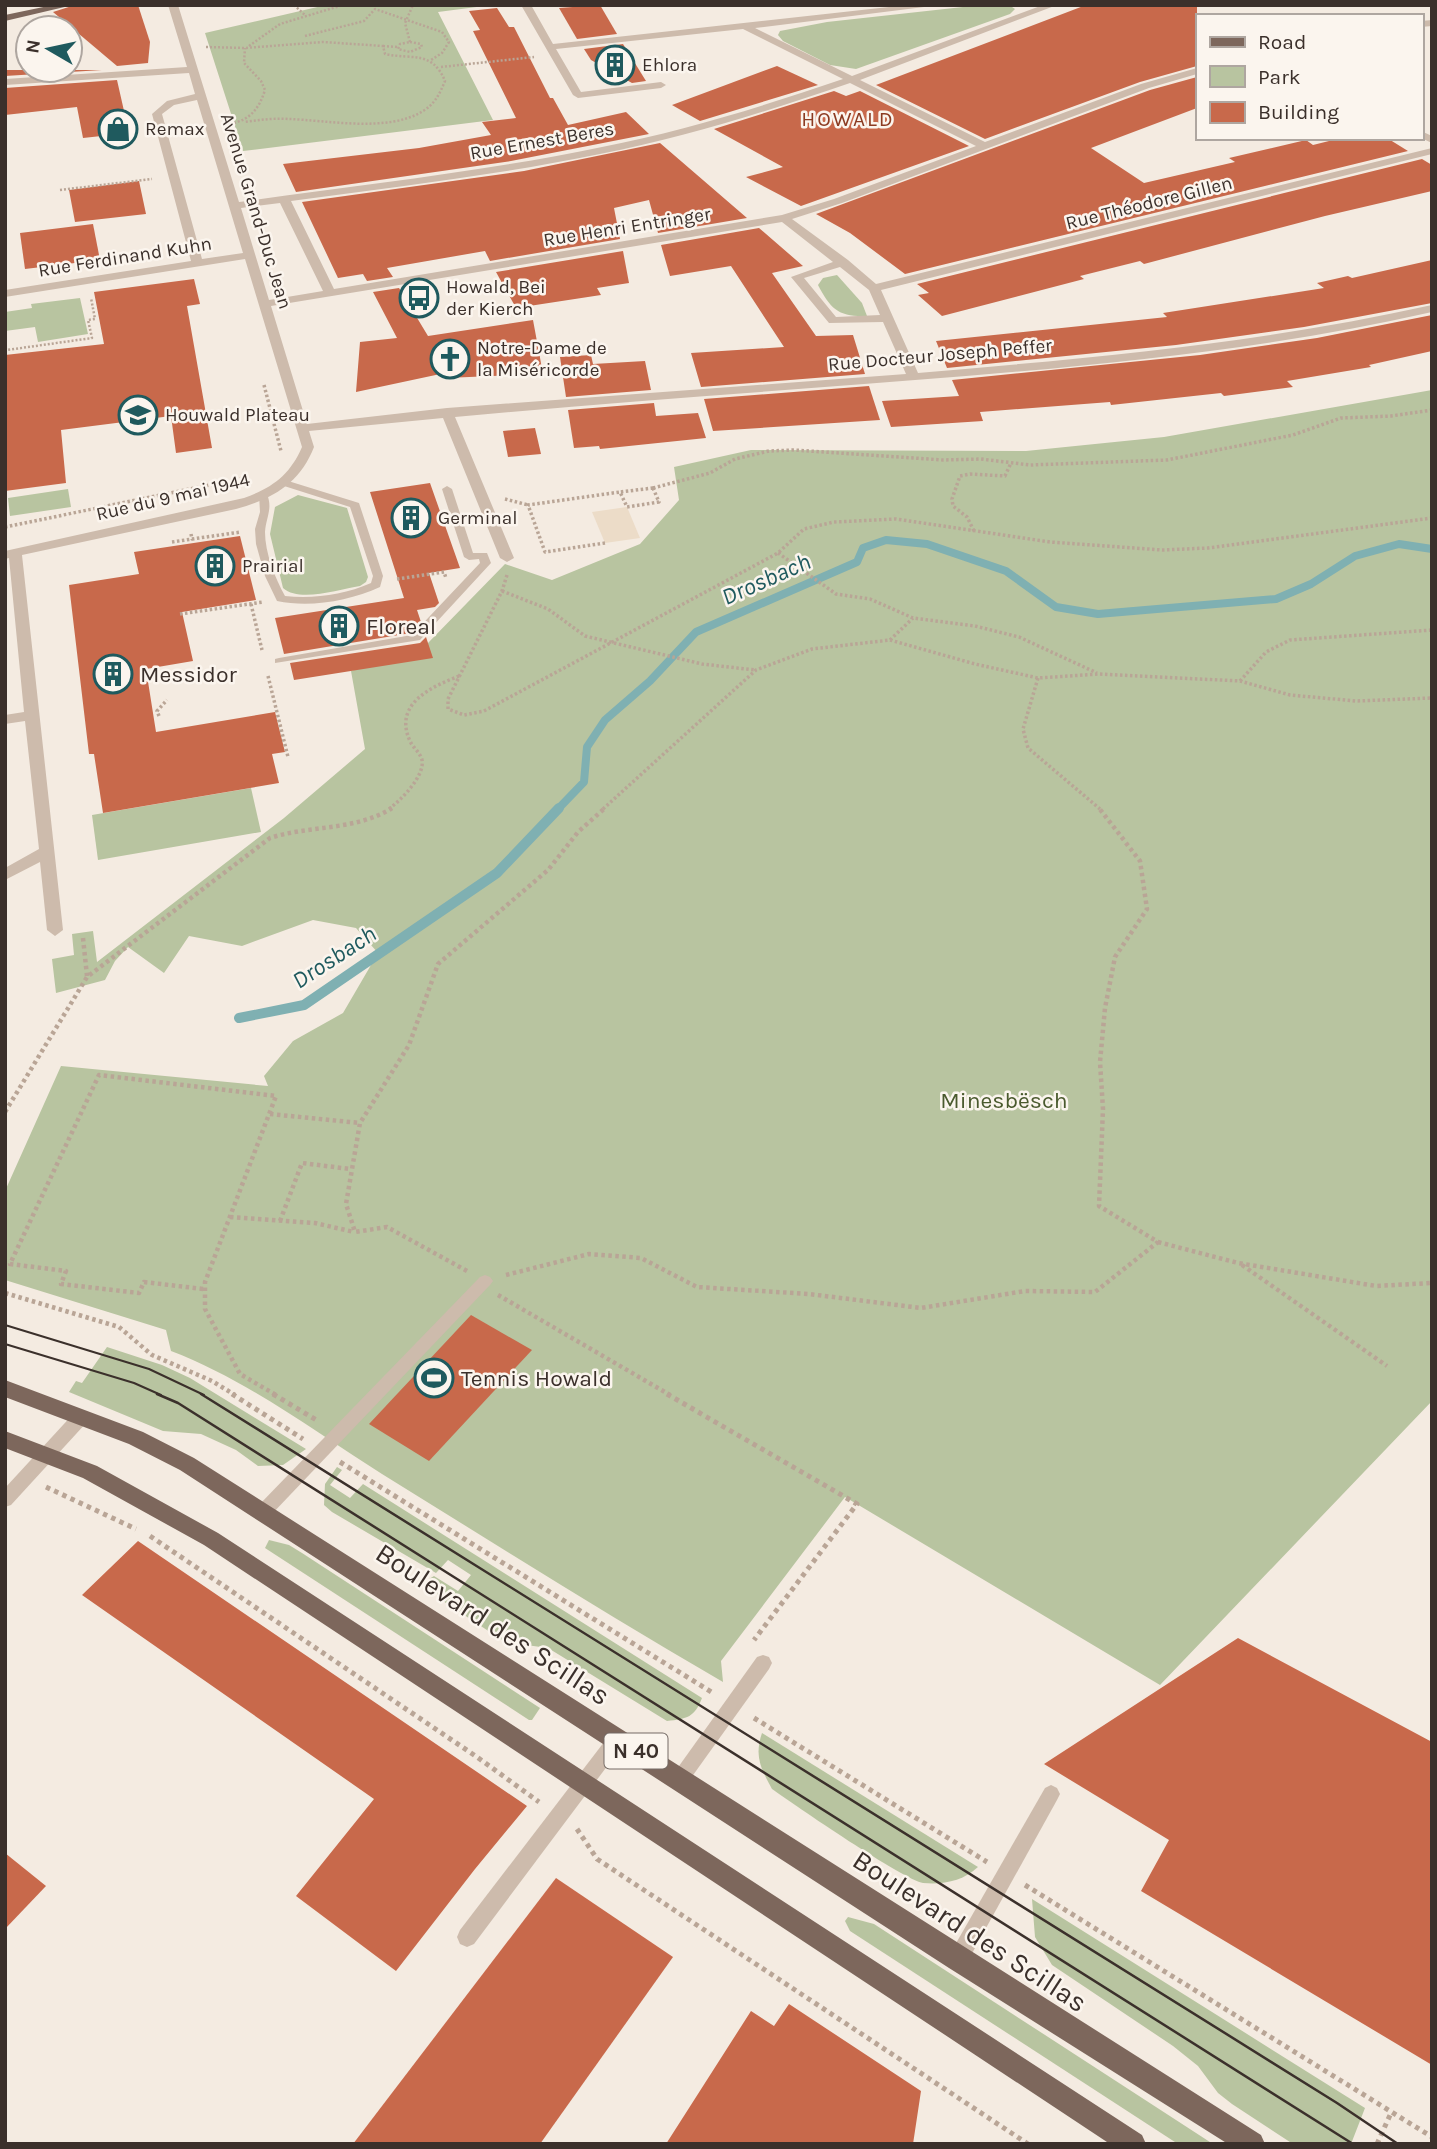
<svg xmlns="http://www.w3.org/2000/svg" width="1437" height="2149" font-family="Karla,sans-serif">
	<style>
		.green { fill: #b8c4a0 }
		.plaza { fill: #ecdcc8 }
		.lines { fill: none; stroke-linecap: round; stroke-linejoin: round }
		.stream-far1 { stroke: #7fb0b2; stroke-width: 8 }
		.stream { stroke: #7fb0b2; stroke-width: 10 }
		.building { fill: #c8694b }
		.path-far3 { stroke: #b9a596; stroke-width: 2.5; stroke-dasharray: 2 2; stroke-linecap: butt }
		.path-far2 { stroke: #b9a596; stroke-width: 3.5; stroke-dasharray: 2.5 2.5; stroke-linecap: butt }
		.path-far1 { stroke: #b9a596; stroke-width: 4.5; stroke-dasharray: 3.5 3.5; stroke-linecap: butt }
		.path { stroke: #b9a596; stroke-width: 5; stroke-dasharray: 4.5 4.5; stroke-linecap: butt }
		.lane { fill: #cdbbac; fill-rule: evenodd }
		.street { fill: #cdbbac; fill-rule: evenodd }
		.primary { fill: #7d675c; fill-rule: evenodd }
		.tram-far1 { stroke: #3b302b; stroke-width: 2 }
		.tram { stroke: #3b302b; stroke-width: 2.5 }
		.labels { text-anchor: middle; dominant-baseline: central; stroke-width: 5; stroke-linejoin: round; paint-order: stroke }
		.far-poi-label { font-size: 19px; fill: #3b302b; stroke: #fbf5ee; text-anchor: start }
		.far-street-label { font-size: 19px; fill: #3b302b; stroke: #fbf5ee }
		.far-quarter-label { font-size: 21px; letter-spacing: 2px; fill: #8c3b22; stroke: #fbf5ee }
		.shield { fill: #fbf5ee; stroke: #756b66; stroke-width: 2 }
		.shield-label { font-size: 21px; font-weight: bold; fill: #3b302b }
		.poi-label { font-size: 23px; fill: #3b302b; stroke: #fbf5ee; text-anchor: start }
		.park-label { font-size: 23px; fill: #4a5a2e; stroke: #fbf5ee }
		.water-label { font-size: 24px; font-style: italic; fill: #1f5a5e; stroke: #fbf5ee }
		.near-street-label { font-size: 28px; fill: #3b302b; stroke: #fbf5ee }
	</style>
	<rect width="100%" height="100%" fill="#f4ebe1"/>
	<!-- green -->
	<g class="green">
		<polygon points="326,5 492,5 438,12 493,120 243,151 205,33"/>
		<polygon points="981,5 1009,5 1015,9 1010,14 856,69 830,65 783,41 778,35 780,31 827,22"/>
		<path d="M837,275L862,303L867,316C839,317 831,310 818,285L823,278Z"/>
		<polygon points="80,298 88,334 38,342 35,327 5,331 5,312 32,308 31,304"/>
		<path d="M1432,390V1401L1160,1685L845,1497L721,1661L723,1682C608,1615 495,1544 382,1474C314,1431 247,1380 171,1351L166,1330L5,1280V1191L61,1066L268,1086L264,1076L293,1041L343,1013L378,953L356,928L313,920L242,946L189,936L164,973L128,947L115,961L105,980L56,993L52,959L74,955L72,934L93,931L97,962L284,818L365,749L351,671L428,643L505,564L552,580L640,544L679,500L674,467L751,450L1026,451L1164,437Z"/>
		<polygon points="68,489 71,507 10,516 8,498"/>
		<path d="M298,495L347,508L368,577L366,582L360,586C339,589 300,603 283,588L270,534L275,507Z"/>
		<polygon points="251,788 261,832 98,860 92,815"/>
		<polygon points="107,1347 162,1365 190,1378 306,1449 283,1465 258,1466 236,1450 201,1434 163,1431 69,1392 76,1381 82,1383"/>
		<path d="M337,1467L342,1470L330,1485L350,1498L363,1484L702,1698C695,1717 687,1719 667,1721L548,1648L505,1642L446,1603L439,1598L429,1579L434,1576L458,1591L471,1575L448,1560L436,1573L332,1512L324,1505L325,1484Z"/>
		<polygon points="269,1540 289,1545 302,1553 540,1708 532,1720 529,1720 265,1548"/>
		<path d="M762,1733L978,1867C963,1881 943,1885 923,1883C905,1881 793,1804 772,1789C761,1769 754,1756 762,1733Z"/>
		<polygon points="1032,1899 1365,2108 1351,2144 1293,2144 1232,2104 1218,2093 1198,2066 1173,2046 1052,1965 1035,1937"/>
		<polygon points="848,1917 874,1924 1213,2144 1178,2144 850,1931 845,1921"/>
	</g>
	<!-- plaza -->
	<polygon class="plaza" points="627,507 640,538 605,543 592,512"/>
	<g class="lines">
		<!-- stream-far1 -->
		<polyline class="stream-far1" points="558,809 584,782 587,747 605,720 650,681 696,632 857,562 863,548 886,540 927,544 1006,571 1056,607 1098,614 1276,599 1311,584 1355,556 1399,544 1432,549"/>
		<!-- stream -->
		<polyline class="stream" points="239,1018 304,1005 497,873 559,808"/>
	</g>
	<!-- building -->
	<g class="building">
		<polygon points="75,5 138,5 150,42 148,63 117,66 53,12"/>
		<polygon points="600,5 617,34 577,39 559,8"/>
		<polygon points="1086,5 1197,5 1197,66 1140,82 985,139 876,85"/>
		<polygon points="497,8 509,27 514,27 550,98 553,98 568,125 626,112 649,134 511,161 296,192 283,164 419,148 491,135 482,122 516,118 473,31 480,30 469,11"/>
		<polygon points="623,44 646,81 632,83 591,60 584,49"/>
		<polygon points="777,66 818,85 700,121 672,105"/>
		<polygon points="5,70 102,70 5,76"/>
		<polygon points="1197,77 1197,108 1091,148 1144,183 1235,162 1229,158 1306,140 1313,145 1341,138 1387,138 1408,151 905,274 850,233 816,214 1150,90"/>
		<polygon points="117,80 129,133 83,138 77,107 5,115 5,88"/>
		<polygon points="834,91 846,96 860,91 969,146 801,206 746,177 783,167 714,129"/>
		<polygon points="660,143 747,218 658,233 649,200 614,208 620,239 490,261 485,251 387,268 393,277 367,281 363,274 338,278 302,202 524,171"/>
		<polygon points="1422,159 1432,165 1432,191 1325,216 1144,264 1140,261 1080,276 1084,279 942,316 918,295 929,293 917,284"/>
		<polygon points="139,181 146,214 75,222 69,190"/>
		<polygon points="93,224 100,260 25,269 20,233"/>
		<polygon points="759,228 803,266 772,273 816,336 853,335 865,374 701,387 691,353 784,347 731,266 670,276 661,245"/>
		<polygon points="623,251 629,283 597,288 601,295 516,308 496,272"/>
		<polygon points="1432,260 1432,303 1304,327 1176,345 947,368 936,341 1167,317 1163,313 1324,288 1317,283 1348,276 1352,278"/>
		<polygon points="194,279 200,304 187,306 212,448 176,453 171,416 61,430 66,483 5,491 5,355 104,344 94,292"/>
		<polygon points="399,288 428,336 533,320 543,374 446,378 445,373 356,392 360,342 397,338 373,292"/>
		<polygon points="1432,315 1432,351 1369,365 1371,367 1287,381 1293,387 1224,396 1221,393 1111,405 1110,402 980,412 983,421 891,427 882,401 959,396 952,380 1200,355 1317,338"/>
		<polygon points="591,355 593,364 645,361 651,390 566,397 560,357"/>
		<polygon points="869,386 880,420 713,431 704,399"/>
		<polygon points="654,403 656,416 698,413 706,438 600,449 599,446 574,448 568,410"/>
		<polygon points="535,428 541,454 508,457 503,431"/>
		<polygon points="430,483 460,568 429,573 439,603 435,607 417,610 421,622 411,633 284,654 275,618 404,598 370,492"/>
		<polygon points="240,536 256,600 182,612 193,661 146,669 156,732 275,712 285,752 272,754 279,783 103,813 94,754 89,754 69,585 139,574 134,552"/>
		<polygon points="426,637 433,658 294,680 290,663 420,643"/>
		<polygon points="471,1315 532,1350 429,1461 369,1424"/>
		<polygon points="138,1541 527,1806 475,1869 396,1971 296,1896 374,1799 82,1595"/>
		<polygon points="1238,1638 1432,1742 1432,2065 1141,1891 1169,1840 1044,1764"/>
		<polygon points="5,1853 46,1886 5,1929"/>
		<polygon points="556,1878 673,1957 540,2144 353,2144"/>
		<polygon points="789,2004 921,2091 913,2144 666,2144 751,2011 774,2026"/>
	</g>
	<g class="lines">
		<!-- path-far3 -->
		<g class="path-far3">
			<polyline points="294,5 306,16"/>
			<polyline points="305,36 364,21 375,9 442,32 449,42 442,53 431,60"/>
			<polygon points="410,42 421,44 422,47 410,52 398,49 400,44"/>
			<polyline points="410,42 405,23 413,5"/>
			<polyline points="249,46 280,24 343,5"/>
			<polyline points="383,46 398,47"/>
			<path d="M206,47L245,48L323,42L383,46L385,54C413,60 432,50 445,81C440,93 435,104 423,111C388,133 327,120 288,119C273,118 259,120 244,122"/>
			<polyline points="441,67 534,57"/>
			<path d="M230,124C250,120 259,109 265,90L261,81L244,63L245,48"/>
			<polyline points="60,190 152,179"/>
			<polyline points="5,348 7,350 92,338 88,320 95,319 91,298"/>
		</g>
		<!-- path-far2 -->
		<g class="path-far2">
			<polyline points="264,385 281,451"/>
			<polygon points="653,488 659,502 627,507 620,492"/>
			<polyline points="653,488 710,473 735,459 769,451 794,450 943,460 981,459 1030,465 1167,460 1293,435 1341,418 1391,416 1432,410"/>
			<polyline points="505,499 528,505"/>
			<polyline points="5,527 248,477"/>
			<polyline points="974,531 967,517 953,506 952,499 960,476 970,474 1005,476 1011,463"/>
			<polyline points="191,534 192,539 241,532"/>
			<polyline points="172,542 192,539"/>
			<polyline points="605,543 545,552 528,505 620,492"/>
			<polyline points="778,553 836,594 870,599 913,618 975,626 1019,637 1097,673"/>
			<polyline points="507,575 502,591 448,699 448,709 464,715 484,711 778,553 804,529 834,522 896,519 1050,542 1162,550 1208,548 1432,518"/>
			<polyline points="397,579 444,572 446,578"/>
			<polyline points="502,591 548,609 585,636 702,664 755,670"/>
			<polyline points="251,604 262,650"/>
			<polyline points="180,614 263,602"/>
			<polyline points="890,640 913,618"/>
			<polyline points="268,676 288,757"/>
			<polyline points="1038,678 1023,729 1028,748 1100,809"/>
			<polyline points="1240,681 1266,652 1290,640 1432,630"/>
			<polyline points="159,716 157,711 167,700"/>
			<path d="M389,809C401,800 425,776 422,760C420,752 413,748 410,741C393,704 431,687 459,676"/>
			<polyline points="603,809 756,670 812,649 890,640 975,664 1038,678 1099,674 1240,681 1290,695 1356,701 1432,698"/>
		</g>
		<!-- path-far1 -->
		<g class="path-far1">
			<polyline points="83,938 87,976"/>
			<path d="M5,1112L87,977L270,838C309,825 356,831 392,808"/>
			<polyline points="270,1114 360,1123"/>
			<polyline points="230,1217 315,1223 354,1232"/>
			<polyline points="280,1221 302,1163 350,1169"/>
			<polyline points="1158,1242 1238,1263 1376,1286 1432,1283"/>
			<polyline points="1242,1265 1387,1366"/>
			<polyline points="467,1271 387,1227 355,1232 346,1204 360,1123 409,1045 438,964 548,870 578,832 605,808"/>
			<polyline points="506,1275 589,1254 641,1258 697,1287 809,1294 921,1308 1025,1291 1095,1292 1158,1242 1099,1206 1103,1109 1100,1062 1105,1008 1115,957 1147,909 1140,861 1099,808"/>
			<polyline points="203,1289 144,1282 139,1293 61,1284 66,1271 10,1264 99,1075 276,1096 205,1282 205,1309 240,1374 276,1395"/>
			<polyline points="5,1293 119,1327 152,1355 212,1381 235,1395"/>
			<polyline points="498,1295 670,1395"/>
		</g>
		<!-- path -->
		<g class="path">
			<polyline points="232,1394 303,1439"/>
			<polyline points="273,1394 318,1421"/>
			<polyline points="667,1394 857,1504 754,1640"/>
			<polyline points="340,1462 713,1693"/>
			<polyline points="46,1487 136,1529"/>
			<polyline points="150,1536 477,1757 539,1802"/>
			<polyline points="754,1718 987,1862"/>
			<polyline points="577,1829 597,1859 1028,2144"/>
			<polyline points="1025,1885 1432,2137"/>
			<polyline points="1377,2144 1391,2113"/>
		</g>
		<!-- lane -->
		<g class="lane">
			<path d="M285,480L359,503L383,576L380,587C349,601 310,608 277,601L265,576L256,544L255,529L260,512L259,494H267C273,509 266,517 265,532C265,553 275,578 285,596C313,599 344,595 371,583L373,576L350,507L281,485V481Z"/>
			<polygon points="447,486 452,489 473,553 487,553 491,563 420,640 275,663 275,659 279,658 412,635 480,563 479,559 469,560 464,557 442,489"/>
			<polygon points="485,1275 490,1277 493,1281 490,1285 270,1516 264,1518 258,1516 256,1511 258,1506 480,1277"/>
			<polygon points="81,1410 87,1412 89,1417 87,1422 11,1505 5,1507 5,1488 75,1412"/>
			<polygon points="763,1655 769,1657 772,1663 769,1669 686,1785 680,1788 674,1785 671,1779 674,1773 757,1657"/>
			<polygon points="617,1731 623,1733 626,1739 623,1745 474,1944 467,1947 460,1944 457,1937 460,1930 611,1733"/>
			<polygon points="1051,1785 1057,1788 1060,1794 1057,1800 965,1966 958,1969 951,1966 948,1959 951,1952 1045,1788"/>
		</g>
		<!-- street -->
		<g class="street">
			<path d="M168,5H178L239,202C360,185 482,172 602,147C684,131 764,106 843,79L743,29L556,49L581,92L661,82L666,85L661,88L578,98L573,95L521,5H531L553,44L907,5H940L755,28L852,76L1043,5H1057L860,80L985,142L1141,84L1197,68V74L1149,88L842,203L792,219L848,260L876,284L1432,148V154L881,290L918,373C1091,358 1262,343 1432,305V312C1278,347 1123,363 966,376C796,390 625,401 455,417L514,558L507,562L500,558L443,418L309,431L314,447C300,483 273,499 236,509L22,555L63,930L55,936L47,930L40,862L5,880V868L39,849L25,721L5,724V715L24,712L9,558L5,559V551L244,498C272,488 290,475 302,447L245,259L5,297V290L191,261L152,114L167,101L195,94L189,73L5,85V79L187,67ZM850,83L976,146L834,199L782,215L334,289L291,201C394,187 498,175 600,154C686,137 768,111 850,83ZM197,100L243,253L202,259L162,114L174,105ZM280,203L323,291L269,300L241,208ZM782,222L833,262L791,277L829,323L883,322L906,374L447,408L307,424L271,306ZM840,267L869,290L880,315L836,317L804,278Z"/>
			<polygon points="1432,20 1432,26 1421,27 1421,21"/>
			<polygon points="1421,131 1432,136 1432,143 1421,138"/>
		</g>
		<!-- primary -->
		<g class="primary">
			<polygon points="53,5 73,5 5,21 5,15"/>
			<polygon points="5,1380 143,1432 194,1458 1261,2135 1265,2144 1228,2144 949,1968 180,1470 129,1444 5,1397"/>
			<polygon points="5,1431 97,1466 218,1533 1142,2135 1146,2144 1110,2144 204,1545 83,1478 5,1448"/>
		</g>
		<!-- tram-far1 -->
		<g class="tram-far1">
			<polyline points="5,1325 149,1369 204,1395"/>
			<polyline points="5,1344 134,1383 161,1395"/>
		</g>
		<!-- tram -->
		<g class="tram">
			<polyline points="157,1394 178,1403 1353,2144"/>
			<polyline points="201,1394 1337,2103 1398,2144"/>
		</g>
	</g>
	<!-- icons -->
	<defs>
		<symbol id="building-ring" viewBox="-11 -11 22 22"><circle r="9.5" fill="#fbf5ee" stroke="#1f5a5e" stroke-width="1.5"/><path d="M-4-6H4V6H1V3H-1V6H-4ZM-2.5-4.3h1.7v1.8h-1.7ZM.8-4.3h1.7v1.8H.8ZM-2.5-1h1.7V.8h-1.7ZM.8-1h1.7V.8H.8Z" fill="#1f5a5e"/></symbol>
		<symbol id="shop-ring" viewBox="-11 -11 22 22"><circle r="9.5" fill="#fbf5ee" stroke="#1f5a5e" stroke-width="1.5"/><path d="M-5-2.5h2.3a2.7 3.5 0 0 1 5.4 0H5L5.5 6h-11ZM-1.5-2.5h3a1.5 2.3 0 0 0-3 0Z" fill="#1f5a5e"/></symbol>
		<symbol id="bus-ring" viewBox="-11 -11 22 22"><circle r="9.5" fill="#fbf5ee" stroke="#1f5a5e" stroke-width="1.5"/><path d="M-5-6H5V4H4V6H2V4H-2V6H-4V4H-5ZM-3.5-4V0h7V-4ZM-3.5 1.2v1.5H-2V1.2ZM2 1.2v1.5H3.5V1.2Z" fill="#1f5a5e"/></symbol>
		<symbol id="church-ring" viewBox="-11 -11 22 22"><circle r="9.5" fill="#fbf5ee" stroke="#1f5a5e" stroke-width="1.5"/><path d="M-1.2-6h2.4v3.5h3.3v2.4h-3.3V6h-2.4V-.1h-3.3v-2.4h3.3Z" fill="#1f5a5e"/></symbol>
		<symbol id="school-ring" viewBox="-11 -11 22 22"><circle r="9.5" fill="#fbf5ee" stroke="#1f5a5e" stroke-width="1.5"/><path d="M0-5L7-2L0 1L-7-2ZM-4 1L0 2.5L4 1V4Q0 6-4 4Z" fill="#1f5a5e"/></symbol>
		<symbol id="stadium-ring" viewBox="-11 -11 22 22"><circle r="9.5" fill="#fbf5ee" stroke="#1f5a5e" stroke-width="1.5"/><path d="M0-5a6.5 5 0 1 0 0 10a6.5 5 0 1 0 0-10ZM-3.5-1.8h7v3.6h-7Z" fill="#1f5a5e"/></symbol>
	</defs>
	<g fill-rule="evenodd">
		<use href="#building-ring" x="593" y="43" width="44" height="44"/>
		<use href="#shop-ring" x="96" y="107" width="44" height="44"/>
		<use href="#bus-ring" x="397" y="276" width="44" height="44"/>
		<use href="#church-ring" x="428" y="337" width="44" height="44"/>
		<use href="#school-ring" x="116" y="393" width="44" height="44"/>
		<use href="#building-ring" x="389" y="496" width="44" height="44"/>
		<use href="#building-ring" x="193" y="544" width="44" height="44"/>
		<use href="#building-ring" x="317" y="604" width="44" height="44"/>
		<use href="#building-ring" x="91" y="652" width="44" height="44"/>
		<use href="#stadium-ring" x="412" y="1356" width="44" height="44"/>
	</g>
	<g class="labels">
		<!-- far-poi labels -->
		<g class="far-poi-label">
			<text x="642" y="65">Ehlora</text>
			<text x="145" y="129">Remax</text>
			<text x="446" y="287">Howald, Bei<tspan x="446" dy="22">der Kierch</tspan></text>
			<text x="477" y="348">Notre-Dame de<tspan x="477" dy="22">la Miséricorde</tspan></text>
			<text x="165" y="415">Houwald Plateau</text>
			<text x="438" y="518">Germinal</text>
			<text x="242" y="566">Prairial</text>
		</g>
		<!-- far-street labels -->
		<g class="far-street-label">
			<text transform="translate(542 141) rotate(-10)">Rue Ernest Beres</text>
			<text transform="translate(1149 203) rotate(-14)">Rue Théodore Gillen</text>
			<text transform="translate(256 211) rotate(73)">Avenue Grand-Duc Jean</text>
			<text transform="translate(627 227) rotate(-9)">Rue Henri Entringer</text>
			<text transform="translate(125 257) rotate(-9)">Rue Ferdinand Kuhn</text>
			<text transform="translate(940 355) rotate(-5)">Rue Docteur Joseph Peffer</text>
			<text transform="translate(173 497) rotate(-13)">Rue du 9 mai 1944</text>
		</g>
		<!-- far-quarter labels -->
		<g class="far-quarter-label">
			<text x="848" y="119">HOWALD</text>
		</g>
		<!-- shield labels -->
		<rect class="shield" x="604.5" y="1733.5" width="63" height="35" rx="5"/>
		<g class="shield-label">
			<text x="636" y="1751">N 40</text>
		</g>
		<!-- poi labels -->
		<g class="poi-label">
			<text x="366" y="626">Floreal</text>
			<text x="140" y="674">Messidor</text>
			<text x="461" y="1378">Tennis Howald</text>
		</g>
		<!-- park labels -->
		<g class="park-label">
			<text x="1004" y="1100">Minesbësch</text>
		</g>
		<!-- water labels -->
		<g class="water-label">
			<text transform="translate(766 579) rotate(-24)">Drosbach</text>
			<text transform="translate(334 957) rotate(-33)">Drosbach</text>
		</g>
		<!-- near-street labels -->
		<g class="near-street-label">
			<text transform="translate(493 1624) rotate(33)">Boulevard des Scillas</text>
			<text transform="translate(970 1931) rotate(33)">Boulevard des Scillas</text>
		</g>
	</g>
	<!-- border -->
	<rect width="1437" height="2149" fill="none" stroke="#3b302b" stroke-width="14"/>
	<!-- legend -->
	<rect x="1196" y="14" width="228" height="126" fill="#fbf5ee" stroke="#aea6a0" stroke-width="2"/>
	<rect x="1210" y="37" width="35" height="10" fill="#7d675c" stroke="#aea6a0" stroke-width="2"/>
	<text x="1258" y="49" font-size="21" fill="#3b302b">Road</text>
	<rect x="1210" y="66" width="35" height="21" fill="#b8c4a0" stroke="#aea6a0" stroke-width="2"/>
	<text x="1258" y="84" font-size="21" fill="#3b302b">Park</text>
	<rect x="1210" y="102" width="35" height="21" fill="#c8694b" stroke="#aea6a0" stroke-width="2"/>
	<text x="1258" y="119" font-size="21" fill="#3b302b">Building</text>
	<!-- north arrow -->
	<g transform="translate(49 49) rotate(279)"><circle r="33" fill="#fbf5ee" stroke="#aea6a0" stroke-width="2"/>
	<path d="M0-5L12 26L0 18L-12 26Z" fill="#1f5a5e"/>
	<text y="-10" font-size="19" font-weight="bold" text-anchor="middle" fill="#3b302b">N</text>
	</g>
</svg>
